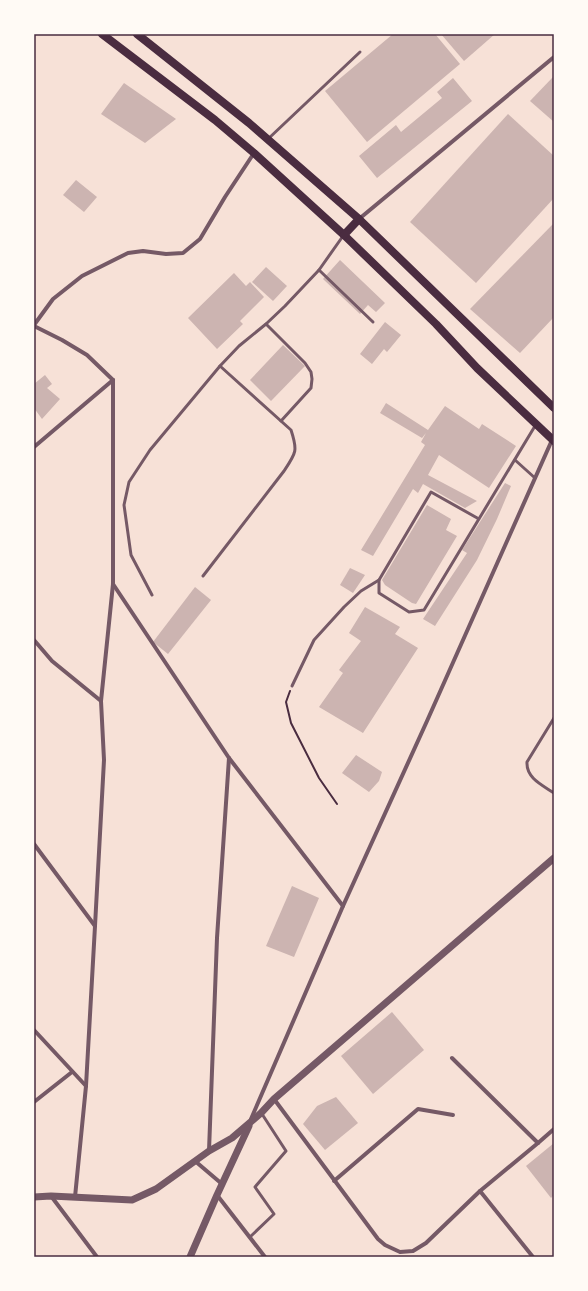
<svg xmlns="http://www.w3.org/2000/svg" width="588" height="1291" font-family="Lato,sans-serif">
	<style>
		.building { fill: #ccb4b1 }
		.lines { fill: none; stroke-linecap: round; stroke-linejoin: round }
		.path { stroke: #4a2c40; stroke-width: 2 }
		.service { stroke: #755966; stroke-width: 3 }
		.minor { stroke: #755966; stroke-width: 4 }
		.tertiary { stroke: #755966; stroke-width: 7 }
		.secondary { stroke: #4a2c40; stroke-width: 8 }
		.neatline { fill: none; stroke: #4a2c40; stroke-width: 1.5 }
	</style>
	<rect width="100%" height="100%" fill="#f7e1d7"/>
	<!-- building -->
	<g class="building">
		<polygon points="393,34 435,34 460,64 367,142 325,91"/>
		<polygon points="441,34 495,34 464,61"/>
		<polygon points="553,77 554,78 554,122 530,101"/>
		<polygon points="453,78 472,101 377,178 359,156 396,125 401,132 442,98 437,92"/>
		<polygon points="124,83 176,119 145,143 101,114"/>
		<polygon points="508,114 554,156 554,198 476,283 410,222"/>
		<polygon points="76,180 97,197 84,212 63,195"/>
		<polygon points="553,224 554,317 520,353 470,309"/>
		<polygon points="340,260 385,303 376,312 368,305 360,314 323,279"/>
		<polygon points="266,267 287,286 273,301 252,282"/>
		<polygon points="234,273 246,286 250,282 264,297 240,321 243,324 217,349 188,318"/>
		<polygon points="385,322 401,335 387,352 384,349 372,364 360,354"/>
		<polygon points="283,345 305,366 271,401 250,380"/>
		<polygon points="45,375 52,384 47,388 60,399 42,419 34,408 34,384"/>
		<polygon points="386,403 428,430 445,406 479,429 482,424 516,446 489,488 439,455 428,475 477,501 465,508 423,484 418,493 413,489 373,556 361,550 425,445 421,442 426,433 422,438 380,413"/>
		<polygon points="505,483 511,486 497,519 477,560 435,626 423,619 467,553 462,550"/>
		<polygon points="427,505 451,519 446,530 457,536 416,604 412,603 385,585 382,580"/>
		<polygon points="350,568 365,575 353,593 340,585"/>
		<polygon points="195,587 211,600 168,654 153,642"/>
		<polygon points="365,607 400,627 395,634 418,648 363,733 319,707 343,673 339,670 361,641 349,633"/>
		<polygon points="356,755 382,772 379,781 369,792 342,773"/>
		<polygon points="292,886 319,898 294,957 266,946"/>
		<polygon points="392,1012 424,1050 373,1094 341,1056"/>
		<polygon points="336,1097 358,1123 325,1150 303,1124 317,1106"/>
		<polygon points="554,1143 554,1195 551,1198 526,1166"/>
	</g>
	<g class="lines">
		<!-- path -->
		<polyline class="path" points="290,691 286,702 291,723 319,778 337,804"/>
		<!-- service -->
		<g class="service">
			<polyline points="268,139 360,52"/>
			<polyline points="319,270 373,322"/>
			<polyline points="266,324 305,363 311,372 312,379 311,388 281,421"/>
			<polyline points="515,460 535,478"/>
			<polyline points="479,519 431,492 379,580 379,593 409,612 424,610 535,426"/>
			<path d="M203,576L284,471C296,453 298,451 291,430L220,366"/>
			<polyline points="152,595 131,555 124,505 129,482 150,450 220,366 239,346 266,324 285,306 319,270 343,236"/>
			<polyline points="292,686 314,640 344,607 361,591 379,580"/>
			<path d="M554,718L527,762C526,778 542,785 554,793"/>
			<polyline points="250,1237 274,1214 255,1187 286,1151 262,1114"/>
		</g>
		<!-- minor -->
		<g class="minor">
			<polyline points="359,219 554,57"/>
			<polyline points="34,325 53,299 82,276 128,253 143,251 166,254 183,253 200,239 225,197 254,153"/>
			<polyline points="34,326 62,340 87,355 113,380"/>
			<polyline points="34,447 113,380"/>
			<polyline points="113,584 229,758 343,906"/>
			<polyline points="34,640 52,661 101,701"/>
			<polyline points="34,844 95,926"/>
			<polyline points="34,1030 86,1086"/>
			<polyline points="452,1058 538,1143"/>
			<polyline points="274,1099 378,1239 385,1245 400,1252 413,1251 426,1243 480,1191 538,1143 554,1129"/>
			<polyline points="34,1102 72,1072"/>
			<polyline points="251,1119 343,906 427,721 552,440"/>
			<polyline points="209,1151 217,938 229,758"/>
			<polyline points="195,1161 222,1184"/>
			<polyline points="334,1181 418,1109 453,1115"/>
			<polyline points="480,1191 533,1257"/>
			<polyline points="217,1195 265,1257"/>
			<polyline points="51,1196 97,1257"/>
			<polyline points="75,1197 86,1086 95,926 104,760 101,701 113,584 113,380"/>
		</g>
		<!-- tertiary -->
		<g class="tertiary">
			<polyline points="34,1197 51,1196 132,1200 156,1189 209,1151 232,1138 261,1113 274,1099 554,858"/>
			<polyline points="190,1257 217,1195 249,1126"/>
		</g>
		<!-- secondary -->
		<g class="secondary">
			<polyline points="102,34 215,120 254,153 344,235 436,324 477,368 554,441"/>
			<polyline points="137,34 249,123 359,219 554,408"/>
			<polyline points="344,235 359,219"/>
		</g>
	</g>
	<!-- border -->
	<rect width="588" height="1291" fill="none" stroke="#fffaf5" stroke-width="70"/>
	<rect x="35" y="35" width="518" height="1221" class="neatline"/>
</svg>
